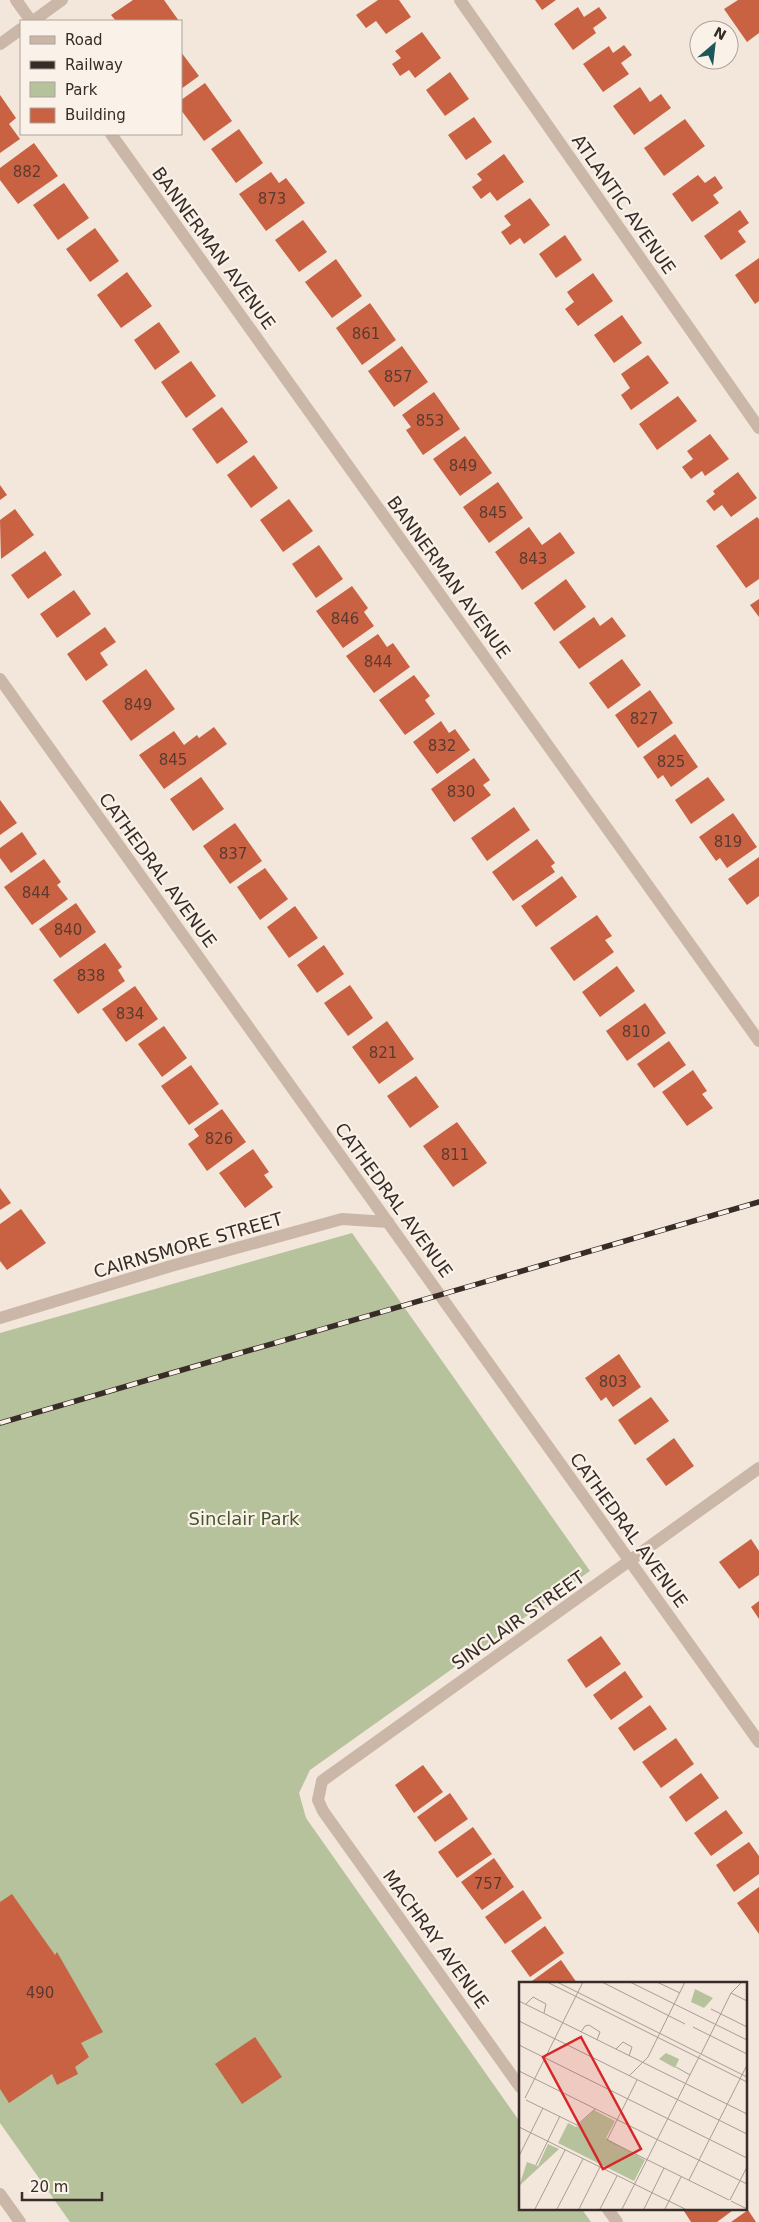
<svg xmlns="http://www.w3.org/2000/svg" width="759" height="2222" font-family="'DejaVu Sans',sans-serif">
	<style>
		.green { fill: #b6c29b }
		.building { fill: #c96243 }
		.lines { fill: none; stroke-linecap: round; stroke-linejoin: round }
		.minor { stroke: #cbb7a7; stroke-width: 12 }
		.tertiary { stroke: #cbb7a7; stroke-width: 12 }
		.rail-casing { stroke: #372c28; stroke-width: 5.5 }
		.rail { stroke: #faf2e8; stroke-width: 4; stroke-dasharray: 11; stroke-linecap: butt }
		.labels { text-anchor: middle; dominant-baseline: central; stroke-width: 4.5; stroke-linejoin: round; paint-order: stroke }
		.number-label { font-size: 15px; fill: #5c3a2f }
		.street-label { font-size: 18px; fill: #372c28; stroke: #faf2e8 }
		.park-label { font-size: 18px; fill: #47562b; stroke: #faf2e8 }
		.inset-road { fill: none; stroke: #a89c94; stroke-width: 1 }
		.view { fill: #d62828; fill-opacity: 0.15; stroke: #d62828; stroke-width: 2.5 }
		.inset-edge { fill: none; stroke: #372c28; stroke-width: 2.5 }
	</style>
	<rect width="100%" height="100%" fill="#f3e7dc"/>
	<!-- green -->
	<polygon class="green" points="352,1233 590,1571 310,1770 299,1793 306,1818 520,2122 520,2208 581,2208 591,2222 70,2222 0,2123 0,1333"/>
	<!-- building -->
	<g class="building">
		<polygon points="133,0 164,0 179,21 116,21 111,15"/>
		<polygon points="378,0 399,0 411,17 386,34 376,21 366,28 356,15"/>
		<polygon points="535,0 556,0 542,10"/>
		<polygon points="738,0 759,0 759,33 747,42 724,9"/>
		<polygon points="578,7 584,17 599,7 607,18 593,28 596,33 573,50 554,24"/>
		<polygon points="422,32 441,58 415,78 409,70 400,76 392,64 401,58 395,51"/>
		<polygon points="624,45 632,55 621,63 629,74 603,92 583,64 609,46 613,53"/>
		<polygon points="181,52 199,76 181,89"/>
		<polygon points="450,72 469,99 445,116 426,90"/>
		<polygon points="205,83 232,121 204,141 181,110 181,100"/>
		<polygon points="640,87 650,102 661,94 671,108 634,135 613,106"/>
		<polygon points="0,95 16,118 9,124 20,139 0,153"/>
		<polygon points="474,117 492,142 466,160 448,135"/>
		<polygon points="685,119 705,146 664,176 644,148"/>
		<polygon points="239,129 263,163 236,183 211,149"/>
		<polygon points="34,143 58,176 18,204 0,180 0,168"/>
		<polygon points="504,154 524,182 497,201 490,192 481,199 472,187 482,180 477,174"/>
		<polygon points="271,172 279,183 286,178 305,203 266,231 239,194"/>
		<polygon points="698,175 705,183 715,176 723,188 713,195 719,203 692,222 672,194"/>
		<polygon points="64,183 89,218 58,240 33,205"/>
		<polygon points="530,198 550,225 524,244 520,238 510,245 501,232 511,225 504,216"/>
		<polygon points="740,210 749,223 738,231 746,242 721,260 704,236"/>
		<polygon points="303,220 327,252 299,272 275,240"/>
		<polygon points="95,228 119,261 90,282 66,249"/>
		<polygon points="565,235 582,260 556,278 539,254"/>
		<polygon points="759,258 759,301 755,304 735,275"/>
		<polygon points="336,259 362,296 332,318 305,282"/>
		<polygon points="127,272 152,306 121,328 97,295"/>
		<polygon points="593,273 613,301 578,326 565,309 574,302 567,292"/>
		<polygon points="370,303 396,340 362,365 336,328"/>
		<polygon points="622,315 642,343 614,363 594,335"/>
		<polygon points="159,322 180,352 155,370 134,340"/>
		<polygon points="402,346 428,382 394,407 368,371"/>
		<polygon points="648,355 669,383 631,410 621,395 630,388 621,374"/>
		<polygon points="191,361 216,396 186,418 161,382"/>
		<polygon points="434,392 460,429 423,455 406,430 411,427 402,415"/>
		<polygon points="678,396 697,421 657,450 639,424"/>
		<polygon points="222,407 248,442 217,464 192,429"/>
		<polygon points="710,434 729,459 705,476 702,471 691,479 682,467 693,459 687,451"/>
		<polygon points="465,436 492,473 460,496 433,459"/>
		<polygon points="254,455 278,488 251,508 227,475"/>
		<polygon points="738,472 757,498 731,517 722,505 714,511 706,501 715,494 713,491"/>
		<polygon points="498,482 523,518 489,543 463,507"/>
		<polygon points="0,485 7,495 0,500"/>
		<polygon points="289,499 313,531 283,552 260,520"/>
		<polygon points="15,509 34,535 1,559 0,520"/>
		<polygon points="757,517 759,519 759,579 746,588 716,546"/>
		<polygon points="529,527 542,545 560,532 575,553 522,590 495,552"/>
		<polygon points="319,545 343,579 316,598 292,564"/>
		<polygon points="45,551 62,575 28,599 11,575"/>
		<polygon points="566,579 586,607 554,631 534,603"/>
		<polygon points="352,586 368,608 364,612 374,626 343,648 316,611"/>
		<polygon points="74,590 91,614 57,638 40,614"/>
		<polygon points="759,599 759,617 750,605"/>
		<polygon points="594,617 600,626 612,617 626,636 579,669 559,642"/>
		<polygon points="105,627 116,642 100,653 108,665 86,681 67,654"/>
		<polygon points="378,634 387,647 393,643 410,667 374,693 346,656"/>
		<polygon points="622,659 641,685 608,709 589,683"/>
		<polygon points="146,669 175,709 131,741 102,701"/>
		<polygon points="414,675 430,696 425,700 435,714 405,735 379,700"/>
		<polygon points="650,690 673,723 638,748 615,715"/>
		<polygon points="441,721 449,733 455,729 470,750 437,774 413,742"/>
		<polygon points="214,727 227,744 164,789 139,755 174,731 184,745 197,735 199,738"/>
		<polygon points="675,734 698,767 671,787 663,775 658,779 643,757"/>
		<polygon points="474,758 490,780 483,785 491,795 454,822 431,789"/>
		<polygon points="201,777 224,809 193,831 170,799"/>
		<polygon points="708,777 725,800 691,824 675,800"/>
		<polygon points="0,800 17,823 0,835"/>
		<polygon points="514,807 530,830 487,861 471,838"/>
		<polygon points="733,813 757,847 727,868 720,858 716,861 699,837"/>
		<polygon points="235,823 262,861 230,884 203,846"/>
		<polygon points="22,832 37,854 11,873 0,858 0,848"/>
		<polygon points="537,839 555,863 551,866 555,872 513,901 492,872"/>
		<polygon points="759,857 759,896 747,905 728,879"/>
		<polygon points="44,859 61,882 57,885 68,899 32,925 4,887"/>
		<polygon points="265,868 288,899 260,920 237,887"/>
		<polygon points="562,876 577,897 536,927 521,906"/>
		<polygon points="76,903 96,932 60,958 39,929"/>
		<polygon points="295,906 318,938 289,958 267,927"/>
		<polygon points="597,915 612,936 605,940 614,952 574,981 550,948"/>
		<polygon points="105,943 122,967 118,970 125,981 78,1014 53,980"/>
		<polygon points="324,945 344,974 317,993 297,965"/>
		<polygon points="617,966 635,991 600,1017 582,992"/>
		<polygon points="350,985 373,1018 348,1036 324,1003"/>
		<polygon points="135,986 158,1019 126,1042 102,1009"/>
		<polygon points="645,1003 666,1033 627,1061 606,1031"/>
		<polygon points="387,1021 414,1059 379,1084 352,1047"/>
		<polygon points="164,1026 187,1058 162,1077 138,1044"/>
		<polygon points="669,1041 686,1065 654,1088 637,1064"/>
		<polygon points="191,1065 219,1104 189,1125 161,1086"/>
		<polygon points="693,1070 707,1091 702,1094 713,1108 687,1126 662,1092"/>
		<polygon points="416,1076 439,1107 410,1128 387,1096"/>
		<polygon points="222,1109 246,1142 207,1171 188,1144 199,1136 194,1129"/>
		<polygon points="457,1122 487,1163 453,1187 423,1146"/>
		<polygon points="253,1149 269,1172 264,1175 273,1187 245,1208 219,1173"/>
		<polygon points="0,1188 11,1203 0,1210"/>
		<polygon points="21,1209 46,1243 7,1270 0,1261 0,1224"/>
		<polygon points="619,1354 641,1387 613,1407 606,1397 601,1401 585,1378"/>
		<polygon points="651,1397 669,1421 635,1445 618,1420"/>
		<polygon points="674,1438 694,1466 666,1486 646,1459"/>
		<polygon points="751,1539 759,1551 759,1575 739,1589 719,1562"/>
		<polygon points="759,1601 759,1619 751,1607"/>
		<polygon points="601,1636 621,1664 586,1688 567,1660"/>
		<polygon points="625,1671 643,1697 611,1720 593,1695"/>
		<polygon points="650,1705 667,1729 634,1751 618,1728"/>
		<polygon points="676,1738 694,1764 661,1788 642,1762"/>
		<polygon points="423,1765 443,1792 414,1813 395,1785"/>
		<polygon points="701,1773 719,1798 686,1822 669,1797"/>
		<polygon points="450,1793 468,1819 435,1842 417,1817"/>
		<polygon points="726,1810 743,1833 711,1856 694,1833"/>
		<polygon points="473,1827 492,1854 457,1878 438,1852"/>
		<polygon points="749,1842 759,1856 759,1874 734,1892 716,1865"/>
		<polygon points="494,1858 514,1887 482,1910 461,1882"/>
		<polygon points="759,1887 759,1934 737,1903"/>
		<polygon points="523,1890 542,1918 505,1944 485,1917"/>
		<polygon points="12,1894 55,1955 57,1952 103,2032 81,2043 89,2057 75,2067 78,2074 57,2085 52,2074 9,2103 0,2089 0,1902"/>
		<polygon points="545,1926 564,1953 530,1977 511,1951"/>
		<polygon points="561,1960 577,1983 534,1983 532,1981"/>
		<polygon points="255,2037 282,2077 242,2104 215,2064"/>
		<polygon points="682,2208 736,2208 717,2222 691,2222"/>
		<polygon points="748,2210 756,2222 731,2222"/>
	</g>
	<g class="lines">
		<!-- minor -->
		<g class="minor">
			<polyline points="16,0 31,21"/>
			<polyline points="460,0 759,428"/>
			<polyline points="111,134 759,1041"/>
			<polyline points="0,679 759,1742"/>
			<polyline points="0,1318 171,1266 342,1219 388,1222"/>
			<polyline points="520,2087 323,1811 318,1800 322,1781 759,1468"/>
			<polyline points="0,2194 20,2222"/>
			<polyline points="607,2208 617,2222"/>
		</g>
		<!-- tertiary -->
		<g class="tertiary">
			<polyline points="33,21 62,0"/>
			<polyline points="0,44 21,29"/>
		</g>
		<defs>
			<polyline id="rail" points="0,1423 759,1202"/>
		</defs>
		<!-- rail casing -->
		<use href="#rail" class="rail-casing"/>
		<!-- rail -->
		<use href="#rail" class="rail"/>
	</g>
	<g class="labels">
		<!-- number labels -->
		<g class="number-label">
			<text x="27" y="172">882</text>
			<text x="272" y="199">873</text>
			<text x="366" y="334">861</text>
			<text x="398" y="377">857</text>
			<text x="430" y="421">853</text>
			<text x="463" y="466">849</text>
			<text x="493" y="513">845</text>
			<text x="533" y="559">843</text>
			<text x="345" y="619">846</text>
			<text x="378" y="662">844</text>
			<text x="138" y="705">849</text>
			<text x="644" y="719">827</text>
			<text x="442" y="746">832</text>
			<text x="173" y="760">845</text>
			<text x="671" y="762">825</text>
			<text x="461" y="792">830</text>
			<text x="728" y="842">819</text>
			<text x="233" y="854">837</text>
			<text x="36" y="893">844</text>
			<text x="68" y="930">840</text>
			<text x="91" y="976">838</text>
			<text x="130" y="1014">834</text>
			<text x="636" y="1032">810</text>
			<text x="383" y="1053">821</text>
			<text x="219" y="1139">826</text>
			<text x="455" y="1155">811</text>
			<text x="613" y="1382">803</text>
			<text x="488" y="1884">757</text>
			<text x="40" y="1993">490</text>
		</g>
		<!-- street labels -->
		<g class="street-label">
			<text transform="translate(624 204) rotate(55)">ATLANTIC AVENUE</text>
			<text transform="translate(214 248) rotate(54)">BANNERMAN AVENUE</text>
			<text transform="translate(449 577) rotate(54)">BANNERMAN AVENUE</text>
			<text transform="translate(158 870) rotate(54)">CATHEDRAL AVENUE</text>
			<text transform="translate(394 1200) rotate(54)">CATHEDRAL AVENUE</text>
			<text transform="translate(188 1245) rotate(-16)">CAIRNSMORE STREET</text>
			<text transform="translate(629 1530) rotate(54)">CATHEDRAL AVENUE</text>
			<text transform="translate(518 1620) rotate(-35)">SINCLAIR STREET</text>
			<text transform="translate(436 1939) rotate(54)">MACHRAY AVENUE</text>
		</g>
		<!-- park labels -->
		<g class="park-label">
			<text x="244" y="1518">Sinclair Park</text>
		</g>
	</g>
	<!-- overview -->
	<g transform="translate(519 1982)">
		<rect width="228" height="228" fill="#f3e7dc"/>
		<path d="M176,7L194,16L185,26L172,20ZM147,71L160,77L156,86L140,77ZM75,128L96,139L87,156L126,178L115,199L39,161L49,141L57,145ZM29,162L40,167L0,204L8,180L19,184Z" fill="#b6c29b"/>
		<path class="inset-road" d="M28,0L228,100M38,0L228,95M83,0L166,42M111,0L228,58M138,0L161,11M212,11L228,19M0,19L228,132M7,22L14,15L27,22L25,31M192,27L228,45M0,39L228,152M174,45L228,72M62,50L66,44L70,43L81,50L78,58M0,63L228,176M97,67L104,60L113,65L110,74M182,72L212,11L223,0M157,85L171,93M0,89L228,202M110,94L129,75L166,0M118,98L88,158L210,218M6,116L64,0M7,118L58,143L76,127M0,145L166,227M0,174L24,126M17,183L41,134M170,198L228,83M211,218L228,185M212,219L228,227M16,227L46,168M38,227L64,177M60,227L81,185M81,227L98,194M103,227L181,73M125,227L145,186M146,227L162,195"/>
		<path class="view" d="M62,55L122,167L84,187L24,75Z"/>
		<rect width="228" height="228" class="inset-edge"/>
	</g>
	<!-- legend -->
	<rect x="20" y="20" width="162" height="115" fill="#faf2e8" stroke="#aca39b"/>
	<rect x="30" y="36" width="25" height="8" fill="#cbb7a7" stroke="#aca39b"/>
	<text x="65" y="45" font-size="15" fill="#372c28">Road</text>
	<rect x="30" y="61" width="25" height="8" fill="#372c28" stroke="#aca39b"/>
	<text x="65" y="70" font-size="15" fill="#372c28">Railway</text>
	<rect x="30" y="82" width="25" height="15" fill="#b6c29b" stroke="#aca39b"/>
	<text x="65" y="95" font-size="15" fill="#372c28">Park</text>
	<rect x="30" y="108" width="25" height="15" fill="#c96243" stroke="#aca39b"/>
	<text x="65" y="120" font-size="15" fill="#372c28">Building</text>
	<!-- north arrow -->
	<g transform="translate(714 45) rotate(28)"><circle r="24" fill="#faf2e8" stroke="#aca39b"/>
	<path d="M0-4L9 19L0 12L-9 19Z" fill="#1c575a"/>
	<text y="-8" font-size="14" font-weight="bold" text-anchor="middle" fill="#372c28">N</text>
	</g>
	<!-- scale -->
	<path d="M22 2192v8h80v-8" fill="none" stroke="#372c28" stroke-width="2.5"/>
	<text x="30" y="2192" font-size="15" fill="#372c28" stroke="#faf2e8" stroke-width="4" paint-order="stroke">20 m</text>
</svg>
